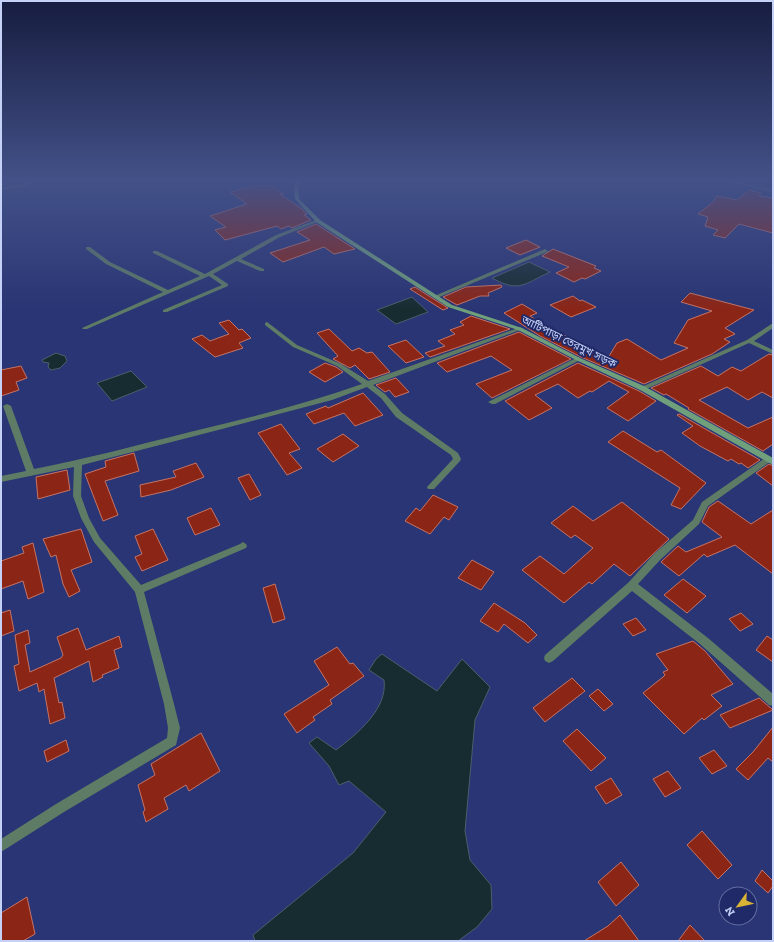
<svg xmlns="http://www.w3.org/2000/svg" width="774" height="942" font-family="'Zilla Slab','Noto Sans Bengali',serif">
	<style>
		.water { fill: #172c30; stroke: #4b5e6c }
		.building { fill: #8b2516; stroke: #c77364 }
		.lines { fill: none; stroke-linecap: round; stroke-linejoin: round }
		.street { fill: #5e7c65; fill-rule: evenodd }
		.secondary { fill: #6f9f7b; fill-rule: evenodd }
		.labels { text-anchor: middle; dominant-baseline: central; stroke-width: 4; stroke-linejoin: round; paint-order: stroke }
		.far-street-label { font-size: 11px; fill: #c5d1f7; stroke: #202a68 }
	</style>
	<rect width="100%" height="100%" fill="#293574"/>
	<!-- water -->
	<g class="water">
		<path d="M529,262L550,272C524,284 519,293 492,278Z"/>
		<polygon points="412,297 428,312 396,324 377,310"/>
		<polygon points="56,353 65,356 67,361 60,368 51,370 48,367 49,363 43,362 42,360"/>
		<polygon points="131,371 147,387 112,401 97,383"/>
		<path d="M382,654L437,691L462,659L490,687L475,720L465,831L470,860L491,885L492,909L477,927L458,941H255L253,935L353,853L386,812L349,781L339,785L329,766L309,743L317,737L336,750C357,734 388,709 384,680L369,670L376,659Z"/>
	</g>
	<!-- building -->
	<g class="building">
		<polygon points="255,186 272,186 284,194 280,194 302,209 307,214 304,215 311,220 292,228 289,226 281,229 277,226 225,240 215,230 226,227 210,216 247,204 230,192"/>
		<polygon points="749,190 761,193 759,196 773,198 773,233 739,224 725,238 713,235 718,230 705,226 708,217 698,214 713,202 717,196 737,200"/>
		<polygon points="316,224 355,249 334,254 324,247 283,262 270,253 310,240 297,232"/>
		<polygon points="526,240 540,247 520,255 506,248"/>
		<polygon points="553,249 596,266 594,268 601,271 585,279 582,278 574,282 556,273 569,267 542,256"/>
		<polygon points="501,285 502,287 488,293 489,296 480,296 457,305 443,297 466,287"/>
		<polygon points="415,287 432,298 448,308 443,310 410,289"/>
		<polygon points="690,293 754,310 725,328 735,334 724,339 730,342 712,354 644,384 581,357 540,336 504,313 522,304 537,313 530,316 544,325 608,358 617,343 627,339 661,360 688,348 674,343 688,320 712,311 681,302"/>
		<polygon points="573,296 580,301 582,300 596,307 571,317 550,305"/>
		<polygon points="471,316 510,329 430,357 425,353 445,346 438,341 455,334 450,330 464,325 460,322"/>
		<polygon points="229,320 239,330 242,329 251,338 239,343 243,348 215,357 192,339 202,335 210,341 229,334 219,323"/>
		<polygon points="329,329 352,351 359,348 367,353 372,352 390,372 369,379 355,365 350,368 333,359 338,356 317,333"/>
		<polygon points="519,332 571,359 492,398 476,384 512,370 491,356 447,372 437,363"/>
		<polygon points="406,340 424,357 406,363 388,346"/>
		<polygon points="769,354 773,355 773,398 762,392 748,400 727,387 699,400 748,428 773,417 773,444 763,451 688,409 689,408 666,394 664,395 651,388 701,366 718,376 732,367 741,371"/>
		<polygon points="325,363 336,367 343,372 325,382 309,372"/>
		<polygon points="578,363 639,391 656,401 628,421 607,408 629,392 609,381 592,392 590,391 578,398 558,384 535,395 552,408 529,420 505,401"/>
		<polygon points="21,366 27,378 16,382 19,390 1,396 1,370"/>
		<polygon points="396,378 409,392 395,397 389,390 385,392 376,385"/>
		<polygon points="363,393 383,415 355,426 344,413 314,424 306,414 326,406 328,408"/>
		<polygon points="679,414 760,460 748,468 741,463 739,464 731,459 728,461 700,446 682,433 693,426 677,415"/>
		<polygon points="281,424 300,449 289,453 302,468 287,475 258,433"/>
		<polygon points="623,431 657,452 661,450 706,483 681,509 671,505 680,488 608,442"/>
		<polygon points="343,434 359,446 333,462 317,449"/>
		<polygon points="134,453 139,471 105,481 118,515 103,521 85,474 106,467 105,461"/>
		<polygon points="196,463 204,477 171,490 141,497 140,485 176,477 173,471"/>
		<polygon points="769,464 773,466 773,486 756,473"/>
		<polygon points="67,470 70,490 38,499 36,477"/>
		<polygon points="249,474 261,495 250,500 238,478"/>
		<polygon points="433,495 458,507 449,520 444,517 430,534 405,521 416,508 420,511"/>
		<polygon points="718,501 751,524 773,510 773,574 735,545 707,557 704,554 679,576 661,562 678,546 686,552 722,537 702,522 709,507"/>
		<polygon points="622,502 669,539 630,576 614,564 592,584 589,582 564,603 522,570 540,556 564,574 593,548 575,535 571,538 551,523 573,506 593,521"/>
		<polygon points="211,508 220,525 195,535 187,518"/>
		<polygon points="81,529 92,562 71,570 80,591 69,597 63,584 56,555 51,557 43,539"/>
		<polygon points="153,529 168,560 142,571 135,557 142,554 135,536"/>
		<polygon points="33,543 44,592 28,599 23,581 1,589 1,561 24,553 22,547"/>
		<polygon points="472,560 494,572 481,590 458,578"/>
		<polygon points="683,579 706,596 687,613 664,595"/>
		<polygon points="275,584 285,619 273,623 263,588"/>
		<polygon points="494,603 525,623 537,635 528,643 504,624 498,632 480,621"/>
		<polygon points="10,610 14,631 1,636 1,613"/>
		<polygon points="741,613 753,624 740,631 729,619"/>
		<polygon points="636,618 646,630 633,636 623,624"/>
		<polygon points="78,628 86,650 119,636 122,647 114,650 119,668 102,675 103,677 93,682 89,661 54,678 59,703 62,702 65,718 50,724 44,689 39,692 37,683 19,691 14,666 19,664 15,635 28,630 30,643 25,645 30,672 61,658 63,655 57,637"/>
		<polygon points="767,636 773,640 773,662 756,650"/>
		<polygon points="693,641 705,651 733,684 711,695 722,706 704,720 702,718 684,734 643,693 663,677 665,675 663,672 668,670 656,654"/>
		<polygon points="337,647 350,664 353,663 364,676 330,700 332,704 313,717 315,720 297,733 284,714 329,685 314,661"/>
		<polygon points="572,678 585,691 545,722 533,708"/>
		<polygon points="598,689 613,704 604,711 589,696"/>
		<polygon points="759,698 773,710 730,728 720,715"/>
		<polygon points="773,727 773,762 768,758 748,780 736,769 753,752"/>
		<polygon points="577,729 606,758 591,771 563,741"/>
		<polygon points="201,733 220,771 189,791 186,785 164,798 168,809 146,822 143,812 145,810 138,785 155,775 151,764"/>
		<polygon points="66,740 69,751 47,762 44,751"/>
		<polygon points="714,750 727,766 712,774 699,758"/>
		<polygon points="668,771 681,788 665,797 653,779"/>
		<polygon points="611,778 622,795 606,804 595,787"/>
		<polygon points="702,831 732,865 718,879 687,845"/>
		<polygon points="621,862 639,885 616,906 598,882"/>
		<polygon points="762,870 773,881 773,886 768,893 755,881"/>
		<polygon points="27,897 35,934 23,941 1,941 1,913"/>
		<polygon points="620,915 639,941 584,941 608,926"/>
		<polygon points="690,925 705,941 678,941"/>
	</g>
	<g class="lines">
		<!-- street -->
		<g class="street">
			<polygon points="28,179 32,179 29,186 1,190 1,188 25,184"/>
			<polygon points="716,179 724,179 773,190 773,192"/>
			<polygon points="316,220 320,221 280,237 241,259 264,269 264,271 260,271 237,261 213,274 228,284 228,286 167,312 163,312 163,310 222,285 209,276 87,329 83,329 82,328 163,292 106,264 86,249 86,247 90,247 110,262 168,290 200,276 153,253 153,251 157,251 205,274 276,235"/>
			<polygon points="545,249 548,251 547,252 437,298 432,297"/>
			<path d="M267,322L297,345L341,364L368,381L518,328L520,327L523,329L373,385L385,394L402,413L458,453L461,459L460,461L434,489H428L427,487L453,459L451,455L396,417L381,398L367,387L332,400L222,429L82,465L81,496L89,518L100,538L141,585L240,544L243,542L246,544L247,546L246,548L144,592L174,704L180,728L176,745L64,812L1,852V839L56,804L167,738L168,728L164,704L135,592L94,542L81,518L73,496L74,467L1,482V476L26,471L3,406L7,404L11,406L34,469C86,459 138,445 190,432C248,418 306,404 362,384L337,366L293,347L265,325V323Z"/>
			<polygon points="773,323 773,328 754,341 773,350 773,354 749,343 644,390 642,390 639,388 747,340"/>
			<polygon points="578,357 581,359 580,360 495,404 492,404 488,402"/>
			<polygon points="768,456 771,457 772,459 771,461 708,506 699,524 660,560 638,584 708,638 773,694 773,706 769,705 700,644 632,591 553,661 549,663 545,661 544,658 545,655 629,582 654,554 693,520 702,502"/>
		</g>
		<!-- secondary -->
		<polygon class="secondary" points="297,179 301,179 298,186 299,199 320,220 452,305 522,328 580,358 644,386 773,458 773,465 640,390 576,360 518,330 448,307 316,222 295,199 294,186"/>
	</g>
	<!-- sky -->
	<linearGradient id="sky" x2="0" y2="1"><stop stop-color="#171d40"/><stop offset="0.58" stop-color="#435188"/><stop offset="1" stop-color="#435188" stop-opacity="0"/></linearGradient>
	<rect width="774" height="311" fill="url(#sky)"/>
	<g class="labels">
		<!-- far-street labels -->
		<g class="far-street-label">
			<text transform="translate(569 342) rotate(26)">আটিপাড়া তেরমুখ সড়ক</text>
		</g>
	</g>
	<!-- border -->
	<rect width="774" height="942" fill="none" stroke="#c5d1f7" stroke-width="4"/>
	<!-- north arrow -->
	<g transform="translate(738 906) rotate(237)"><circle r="19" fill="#202a68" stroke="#626da1"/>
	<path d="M0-3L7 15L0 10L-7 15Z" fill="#d9b334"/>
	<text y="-6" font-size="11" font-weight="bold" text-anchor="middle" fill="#c5d1f7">N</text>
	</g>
</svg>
